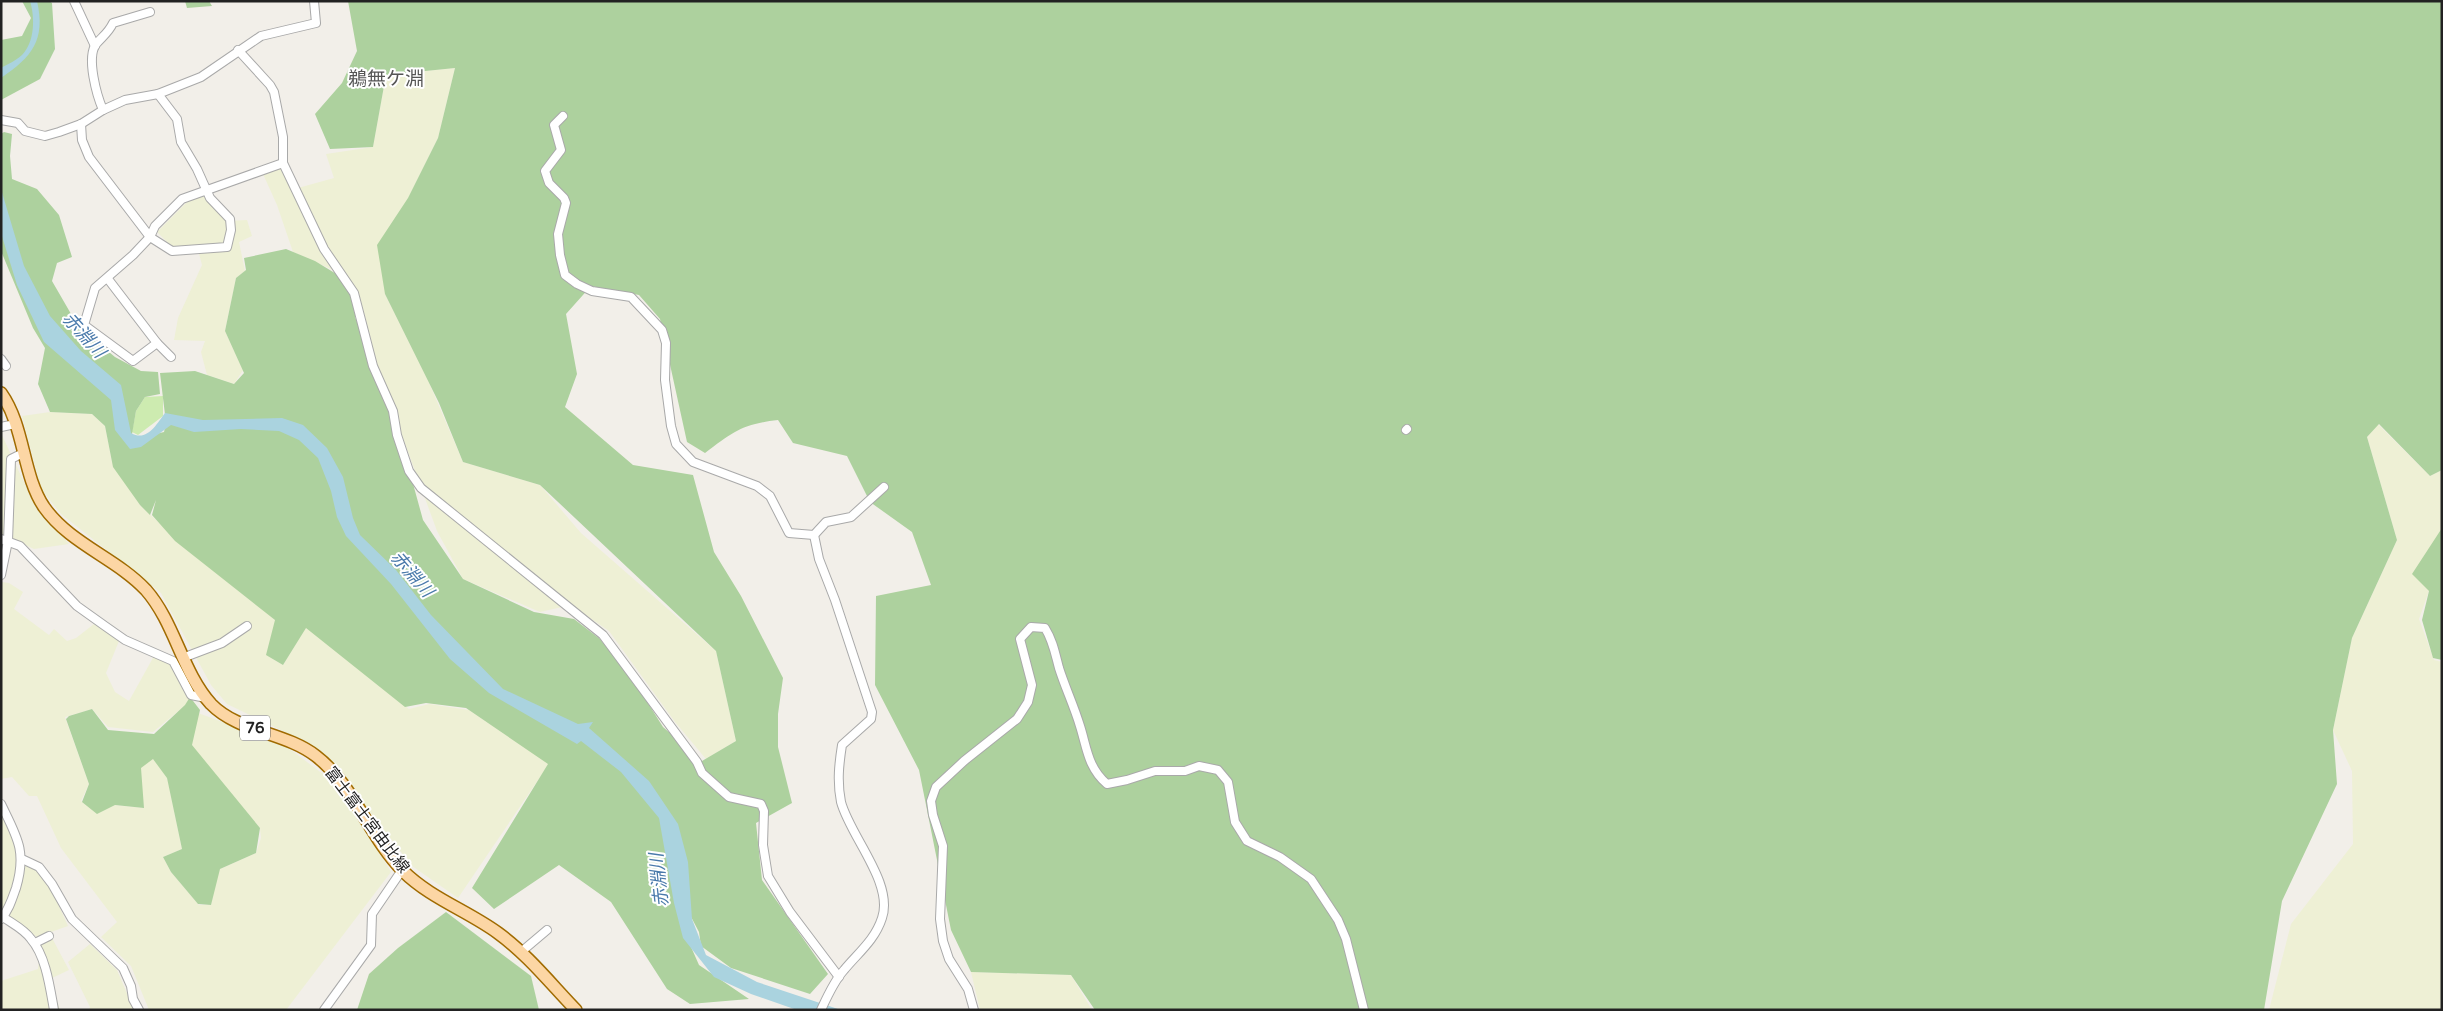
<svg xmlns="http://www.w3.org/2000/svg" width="2443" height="1011" font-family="'Varela Round','Noto Sans JP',sans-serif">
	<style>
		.farmland { fill: #eef0d5 }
		.grass { fill: #cdebb0 }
		.forest { fill: #add19e }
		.water { fill: #aad3df }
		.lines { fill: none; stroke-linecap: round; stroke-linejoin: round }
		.street-casing { stroke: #a9a9a9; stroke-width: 10 }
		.primary-casing { stroke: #a06b00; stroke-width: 14 }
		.street { stroke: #fff; stroke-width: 8 }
		.primary { stroke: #fcd6a4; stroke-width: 11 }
		.labels { text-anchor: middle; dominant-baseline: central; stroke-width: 4; stroke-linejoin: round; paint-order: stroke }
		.shield { fill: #fff; stroke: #646464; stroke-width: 1 }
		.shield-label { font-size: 15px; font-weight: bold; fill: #222 }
		.street-label { font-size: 16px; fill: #222; stroke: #fff }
		.water-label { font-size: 18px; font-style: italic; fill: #4a7aab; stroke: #fff }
		.quarter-label { font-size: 19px; fill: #555; stroke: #fff }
	</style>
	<rect width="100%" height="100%" fill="#f2efe9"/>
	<!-- farmland -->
	<g class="farmland">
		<polygon points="455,68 438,138 403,209 385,294 427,378 463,462 540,485 581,533 716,651 736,741 706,759 675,722 609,631 571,605 540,612 463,579 437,531 393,411 373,366 372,343 359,294 331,269 293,252 277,205 263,174 280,167 298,188 334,178 326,154 373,147 386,75"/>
		<polygon points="204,196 227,221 247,220 252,236 239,242 245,271 236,278 225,331 243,370 234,384 207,375 201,352 205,341 174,340 178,318 202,265 197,246 173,248 157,232 189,200"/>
		<polygon points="50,412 92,414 105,426 112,462 140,505 196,557 242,584 277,622 270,657 283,665 306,627 409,709 429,704 469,710 549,764 458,898 412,866 330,761 285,732 227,704 211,685 161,593 61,514 41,489 22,416"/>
		<polygon points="2378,424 2430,476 2442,470 2442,528 2429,591 2419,619 2434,660 2442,662 2442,1010 2269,1010 2291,924 2353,844 2352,771 2333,730 2352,638 2397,540 2367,437"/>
		<polygon points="1,433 36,508 69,544 34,549 1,534"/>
		<polygon points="2,582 9,583 23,592 14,609 49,635 54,629 67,641 76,638 94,624 119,641 106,673 115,692 129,701 154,656 168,662 190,697 187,704 153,732 108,727 92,709 65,717 89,784 81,801 97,813 114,805 144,808 140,781 141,765 153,758 167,777 182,849 163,857 171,872 199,905 211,905 218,870 256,853 261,838 260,828 189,744 198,713 283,744 339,786 391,872 286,1010 149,1010 131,966 101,937 117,922 61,848 37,796 29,796 12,777 1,779"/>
		<polygon points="5,816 14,840 18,855 45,875 68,926 37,937 1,912 1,817"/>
		<polygon points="52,938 69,970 50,979 60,1010 1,1010 1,981 38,969 41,944"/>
		<polygon points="90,944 117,970 134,1010 89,1010 90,1007 68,962"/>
		<polygon points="971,972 1071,975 1092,1010 980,1010"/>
	</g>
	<!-- grass -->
	<polygon class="grass" points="163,396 163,416 138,435 132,432 136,411 145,397"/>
	<!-- forest -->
	<g class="forest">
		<polygon points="22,1 49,1 52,3 55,49 40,79 1,100 1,40 22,36 31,18"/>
		<polygon points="185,1 209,1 212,6 187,8"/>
		<path d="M348,1H2442V470L2430,476L2379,424L2367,437L2397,540L2352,638L2333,730L2337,784L2282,901L2264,1010H1095L1071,975L971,972L951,930L919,770L875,685L876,596L931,585L912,532L870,502L847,456L793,443L778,420C742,424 733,432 705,453L687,442L660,319L639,295L591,286L566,314L577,374L565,407L633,465L693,475L714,552L741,596L783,678L778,714V747L792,803L756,823L762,880L828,974L810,994L731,968L701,946L699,932L689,913L658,809L680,922L699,965L749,999L690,1004L667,989L611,902L559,865L494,909L472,888L548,764L466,708L426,703L405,707L306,628L283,665L266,655L275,620L175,541L152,515L156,500L150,515L140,505L113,467L105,426L92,414L50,412L38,384L45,348L33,328L1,251V134L4,132L12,134L10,156L12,179L37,189L59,215L72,257L57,263L52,281L78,326L87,334L115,357L141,371L158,372L160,394L145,397L136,411L131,440L164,432L166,423L160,373L195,371L234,384L244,373L225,331L236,278L246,270L244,258L286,249L315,261L338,275L356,301L355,317L393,411L423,520L463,579L534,612L574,619L600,639L634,681L663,727L702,761L736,741L716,651L540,485L463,462L439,403L385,294L377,245L408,198L438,138L455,68L386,75L373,147L330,149L315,114L342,83L357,51Z"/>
		<polygon points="2442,528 2442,660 2433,658 2422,620 2429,591 2412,574"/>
		<polygon points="190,697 200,710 192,745 260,828 256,853 220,869 211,905 198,904 171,872 163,857 182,849 167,778 153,759 141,768 144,808 115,805 97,814 82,802 89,784 66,719 69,716 92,709 108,730 154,734 185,705"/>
		<polygon points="446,912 531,976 539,1010 357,1010 369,974 398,948"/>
	</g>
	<!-- water -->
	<g class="water">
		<path d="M30,1H37C46,40 32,57 1,78V68C8,64 17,60 22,55C35,42 35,17 30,1Z"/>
		<path d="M1,189L24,266L50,316L81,351L121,385L131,433C147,442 156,425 165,413L203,420L282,418L303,425L327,448L343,477L353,518L360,535L396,570L431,615L503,689L578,724L593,722L589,728L649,781L678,824L688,862L692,919L706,955L757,982L841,1010H797L751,994L714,977L683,938L674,903L659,818L621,772L581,741L577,744L489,693L450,659L391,584L346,536L337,517L331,491L318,458L299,440L279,431L241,429L194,432L171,425L141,447L130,449L115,430L111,400L44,342L17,285L1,233Z"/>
	</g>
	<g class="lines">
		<defs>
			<g id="street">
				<polyline points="74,1 95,46"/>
				<polyline points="238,50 270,85 274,92 283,137 283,163 324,249 354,293 373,366 393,411 397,435 409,471 421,488 603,635 697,762 702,773 729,797 761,804 764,811 763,845 768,876 790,912 839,977"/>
				<path d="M103,110C97,96 86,58 96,44C103,36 109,32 113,23L150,12"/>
				<polyline points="563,116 554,125 561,150 545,171 549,183 564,198 566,203 558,234 560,255 565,275 577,284 592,291 631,297 662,330 666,343 665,380 671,426 676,444 693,462 757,486 770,496 789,533 814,535"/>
				<polyline points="1,120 18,123 25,131 45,136 59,132 81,124 103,110 125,100 158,94 201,77 261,36 316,23 314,1"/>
				<polyline points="81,124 82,140 89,157 150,237 172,251 227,247 231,230 230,219 210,198 197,169 181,142 177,119 158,94"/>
				<polyline points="108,279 157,343 171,357"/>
				<polyline points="157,343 133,361 84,325 95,288 133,255 150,237 155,226 182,199 283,163"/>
				<polyline points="1,359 6,366"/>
				<polyline points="1,427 15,424"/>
				<polyline points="1406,430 1407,429"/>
				<path d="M814,535L819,559L835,600L872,712L871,719L842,745C839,764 837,782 841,802C850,836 894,883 882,918C875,940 858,953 844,970C834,981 827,997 821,1010"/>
				<polyline points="814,535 826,522 851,517 884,487"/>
				<polyline points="1,539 20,546 77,606 105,626 125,640 173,661 191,695 206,698"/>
				<polyline points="1,575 8,541 11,459 25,452"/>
				<polyline points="185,657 222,643 247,626"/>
				<path d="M1,804C17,837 27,851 16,888C12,899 9,910 1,919"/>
				<polyline points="22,859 39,867 52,884 72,919 123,968 131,986 133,999 139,1010"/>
				<path d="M3,917C13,924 24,929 31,939C46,956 50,988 54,1010"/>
				<polyline points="35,943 49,936"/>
				<polyline points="521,952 547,930"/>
				<polyline points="324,1010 371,945 372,914 402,870"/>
				<path d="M974,1010L968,989L949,959L943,941L940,919L943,846L933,815L931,801L936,787L964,761L1017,719L1028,702L1032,685L1020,639L1031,627L1045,628C1053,641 1055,653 1059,668C1065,687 1074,706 1080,726C1087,748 1088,768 1107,784L1127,780L1155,771H1185L1199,766L1218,770L1228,782L1235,822L1247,841L1280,857L1311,879L1338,920L1346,939L1364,1010"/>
			</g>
			<path id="primary" d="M1,393C25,427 22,474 44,507C70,544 116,558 146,590C175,623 182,672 211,704C238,732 285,732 316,756C353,784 370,838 403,871C430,898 468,911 498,933C527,954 551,984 576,1010"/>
		</defs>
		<!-- street casing -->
		<use href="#street" class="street-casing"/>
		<!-- primary casing -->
		<use href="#primary" class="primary-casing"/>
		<!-- street -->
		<use href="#street" class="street"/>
		<!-- primary -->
		<use href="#primary" class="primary"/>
	</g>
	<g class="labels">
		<!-- shield labels -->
		<rect class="shield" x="240" y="715.5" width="30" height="25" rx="4"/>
		<g class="shield-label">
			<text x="255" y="728">76</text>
		</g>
		<!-- street labels -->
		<g class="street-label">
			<text transform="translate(367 820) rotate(53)">富士富士宮由比線</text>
		</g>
		<!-- water labels -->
		<g class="water-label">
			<text transform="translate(84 335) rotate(48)">赤淵川</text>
			<text transform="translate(412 574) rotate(49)">赤淵川</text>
			<text transform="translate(659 880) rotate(-96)">赤淵川</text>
		</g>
		<!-- quarter labels -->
		<g class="quarter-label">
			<text x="386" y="79">鵜無ケ淵</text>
		</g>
	</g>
	<!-- border -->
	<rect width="2443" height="1011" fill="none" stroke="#222222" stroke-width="5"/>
</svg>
